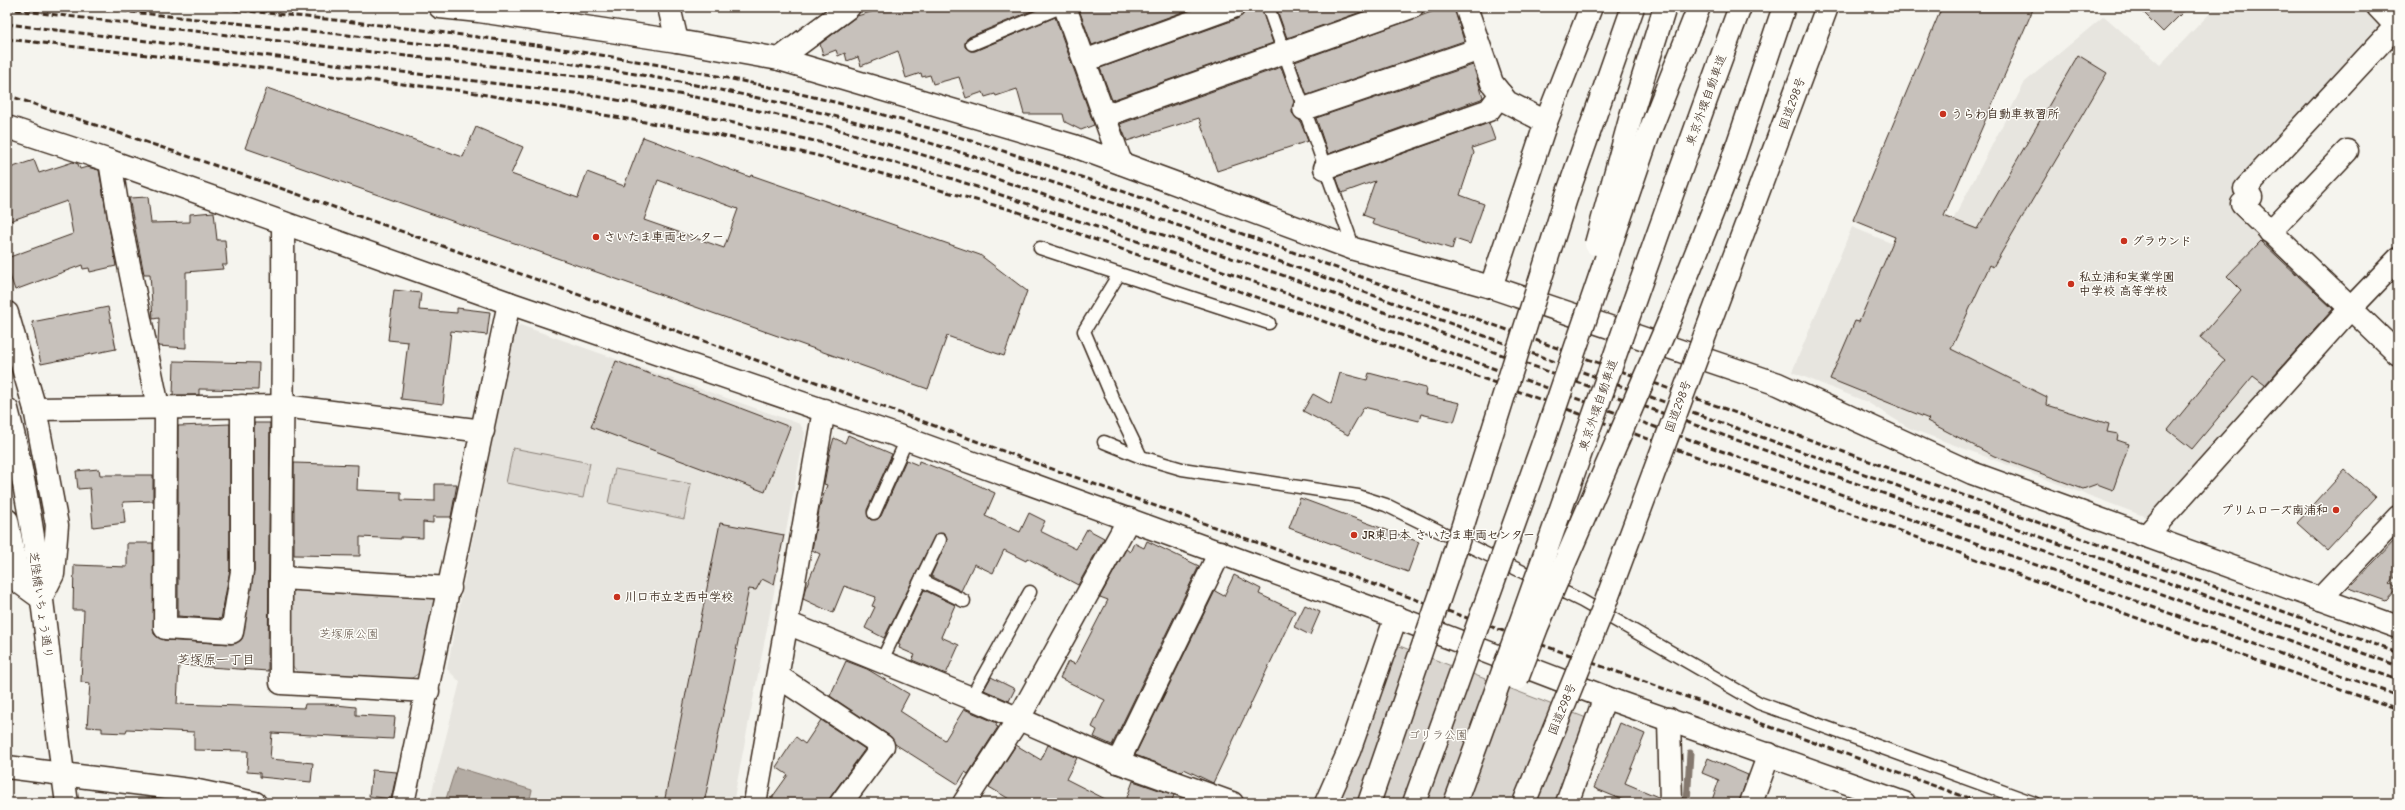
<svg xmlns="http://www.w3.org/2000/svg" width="2405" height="810" font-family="'Comic Neue','Klee One',sans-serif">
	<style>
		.built { fill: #e7e5df }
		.green { fill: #dad6d0; stroke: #8a8077 }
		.water { fill: #b4aca4; stroke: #84786e }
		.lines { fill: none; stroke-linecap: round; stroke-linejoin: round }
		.stream { stroke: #84786e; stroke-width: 7 }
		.building { fill: #c7c1bb; stroke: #3b2a1e; fill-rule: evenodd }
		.lane-casing { stroke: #3b2a1e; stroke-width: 15 }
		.street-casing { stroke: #3b2a1e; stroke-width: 25 }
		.secondary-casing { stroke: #3b2a1e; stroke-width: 25 }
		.highway-casing { stroke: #3b2a1e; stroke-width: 25 }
		.lane { stroke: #fdfcf7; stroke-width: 12 }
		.street { stroke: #fdfcf7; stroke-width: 22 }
		.secondary { stroke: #fdfcf7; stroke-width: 22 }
		.highway { stroke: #fdfcf7; stroke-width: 22 }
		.rail { stroke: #3b2a1e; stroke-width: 3; stroke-dasharray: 6 3; stroke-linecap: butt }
		.highway-bridge-casing { stroke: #3b2a1e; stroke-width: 25; stroke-linecap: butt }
		.highway-bridge { stroke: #fdfcf7; stroke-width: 22 }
		.poi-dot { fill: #c8321e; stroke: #fdfcf7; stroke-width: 1.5 }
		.labels { text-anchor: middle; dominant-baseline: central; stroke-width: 3; stroke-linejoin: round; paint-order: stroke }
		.street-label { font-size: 12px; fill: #3b2a1e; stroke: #fdfcf7 }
		.poi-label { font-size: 12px; font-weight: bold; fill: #3b2a1e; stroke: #fdfcf7; text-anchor: start }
		.park-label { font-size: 12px; fill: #63554a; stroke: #fdfcf7 }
		.neighbourhood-label { font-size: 13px; fill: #3b2a1e; stroke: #fdfcf7 }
	</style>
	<rect width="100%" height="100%" fill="#f5f4ee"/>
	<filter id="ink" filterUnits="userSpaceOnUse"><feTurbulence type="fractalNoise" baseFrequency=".025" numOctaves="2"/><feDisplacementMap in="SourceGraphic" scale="8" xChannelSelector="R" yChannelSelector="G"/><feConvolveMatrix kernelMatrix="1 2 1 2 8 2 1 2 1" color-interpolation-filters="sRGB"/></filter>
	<g filter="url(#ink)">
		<!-- built -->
		<g class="built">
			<polygon points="2216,7 2371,7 2389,26 2234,189 2241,194 2340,309 2149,518 1909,428 1867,402 1792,372 1852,227 1932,260 2025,82 2104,16 2160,65"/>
			<polygon points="520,325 800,424 805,433 733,803 429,803 460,682 447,669 514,330"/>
		</g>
		<!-- green -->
		<g class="green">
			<polygon points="513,448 590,463 583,498 506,483"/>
			<polygon points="615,469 691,484 684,519 608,503"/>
			<polygon points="298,586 433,595 439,603 422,671 409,680 301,676 291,664 291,593"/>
			<polygon points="1397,645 1589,719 1556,803 1337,803"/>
		</g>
		<!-- water -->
		<polygon class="water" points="456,767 532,790 529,803 445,802"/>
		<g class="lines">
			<!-- stream -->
			<polyline class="stream" points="1687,803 1690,753"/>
		</g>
		<!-- building -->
		<g class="building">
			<polygon points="895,7 1041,7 969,37 965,43 965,47 971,51 975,51 1055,17 1094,125 1081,130 1065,122 1063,114 1024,114 1017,89 996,96 995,94 985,97 983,92 966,98 959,77 933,84 930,75 922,77 921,73 906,78 898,51 861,66 858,57 847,61 845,53 838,56 836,50 823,55 820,44 857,16 881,9 882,11"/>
			<polygon points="1078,7 1196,7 1092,45"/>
			<polygon points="1245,7 1261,7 1273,43 1112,100 1100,68 1237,19 1243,15"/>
			<polygon points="1276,7 1375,7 1287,38"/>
			<polygon points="1445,7 1454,7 1464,41 1307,95 1295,62"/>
			<polygon points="1942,7 2034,7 1944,216 1977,229 2078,55 2107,73 1993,267 1990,265 1951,349 2047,397 2046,405 2109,424 2107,432 2118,434 2117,440 2129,444 2113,490 2097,484 2083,489 1994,456 1927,421 1929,419 1830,379 1855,321 1859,322 1895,237 1853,220"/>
			<polygon points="2138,7 2188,7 2163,32"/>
			<polygon points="1473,65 1483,97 1481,99 1328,154 1316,118"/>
			<polygon points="1281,67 1294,102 1292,113 1300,121 1308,141 1217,171 1199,118 1127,141 1120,124"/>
			<path d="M267,88L463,157L476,127L523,147L511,174L578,198L587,172L624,186L643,137L750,177L751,175L980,255L1027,291L1004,356L947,336L928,389L245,148ZM658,180L738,209L724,248L644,220Z"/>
			<polygon points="1489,123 1495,140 1472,148 1474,153 1460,195 1484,204 1470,244 1455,239 1452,249 1372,224 1374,219 1363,215 1375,181 1342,193 1336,177"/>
			<polygon points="34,160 39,173 73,162 78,164 80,169 87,167 99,170 116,266 90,272 89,268 83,269 82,265 15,290 7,267 7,258 73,234 67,201 7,222 7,169"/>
			<polygon points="148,197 151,223 190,222 190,214 214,212 217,240 225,240 227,265 222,265 223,269 186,272 186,348 158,346 159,318 153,319 150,274 144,274 129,198"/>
			<polygon points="2261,241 2333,309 2265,385 2253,376 2192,449 2168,430 2225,360 2200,338 2241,290 2227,276"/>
			<polygon points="394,290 421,293 419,310 457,313 457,308 490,312 487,335 451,331 443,404 401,399 408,342 388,340"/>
			<polygon points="108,307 116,349 41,364 32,322"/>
			<polygon points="174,361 259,363 258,390 199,389 199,395 173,395"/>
			<polygon points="616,361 790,427 765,492 591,427"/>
			<polygon points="1340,373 1367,380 1369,373 1426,388 1425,395 1460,403 1454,422 1421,414 1419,421 1364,407 1348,435 1303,411 1313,394 1331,404"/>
			<polygon points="254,423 270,423 268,671 179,665 177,704 304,708 305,704 326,704 356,707 356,715 395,717 393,739 272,733 270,759 313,763 311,782 260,777 260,773 247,772 248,751 194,750 194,732 127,729 126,733 102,732 102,728 87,727 90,683 81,682 84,610 73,610 74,565 127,567 127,543 153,543 154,634 164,640 231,644 242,639 254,571"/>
			<polygon points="230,424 230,570 221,619 178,616 178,426"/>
			<polygon points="848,435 892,454 867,510 868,517 871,520 878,519 881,516 906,460 918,465 919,461 965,479 995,493 985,516 1020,532 1029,513 1045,521 1040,531 1076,549 1087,529 1104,538 1078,585 1027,558 1026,561 1004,550 993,573 974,564 961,591 931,576 947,540 944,533 936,534 884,638 865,628 875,607 872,606 876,597 844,586 833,613 803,599 805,589 820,554 812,550 820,505 827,485 824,484 830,451 834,438 845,443"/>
			<polygon points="294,463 358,465 357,490 401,492 401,500 435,501 435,484 457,484 451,517 433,517 433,523 423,522 423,538 401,537 401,539 360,537 360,556 294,555"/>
			<polygon points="99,469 100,475 153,475 153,501 123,502 125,523 93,527 90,488 78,489 76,471"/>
			<polygon points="2345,470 2376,497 2327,550 2297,523"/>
			<polygon points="1300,498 1419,542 1408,572 1289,528"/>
			<polygon points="720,523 784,535 774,585 762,579 756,590 749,589 704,803 664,803"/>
			<polygon points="2398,537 2398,574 2390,583 2397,589 2386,601 2349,588"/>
			<polygon points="1147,541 1199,566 1112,745 1094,737 1097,730 1092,727 1105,700 1060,678 1068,661 1075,664 1108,600 1100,597 1126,549 1130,552 1134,543 1144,548"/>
			<polygon points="1234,575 1261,589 1259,594 1295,611 1213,783 1184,769 1182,772 1135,755 1215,591 1224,596"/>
			<polygon points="924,590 955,605 941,637 959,645 946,674 912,660 915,655 899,648 900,645 898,644"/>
			<polygon points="1305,605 1320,612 1310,635 1294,627"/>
			<polygon points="846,661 867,669 909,694 900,711 945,740 964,709 997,723 996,726 998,727 968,774 965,772 958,784 895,744 890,736 830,696"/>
			<polygon points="991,677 1015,689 1009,701 984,690"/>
			<polygon points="821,720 865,749 826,803 768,803 788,775 776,767 796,737 805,744"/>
			<polygon points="1620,723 1645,734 1625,783 1658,797 1658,803 1630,803 1594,788"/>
			<polygon points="1016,745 1041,760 1048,745 1077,758 1066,779 1113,803 1016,803 989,787"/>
			<polygon points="1708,758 1748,775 1739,803 1711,803 1719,780 1702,773"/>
			<polygon points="372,770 397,772 391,799 369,796"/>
			<polygon points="1133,781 1174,795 1171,803 1125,803"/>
		</g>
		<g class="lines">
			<defs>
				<g id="lane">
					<polyline points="1268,7 1354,249"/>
					<polyline points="972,44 1061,7"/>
					<polyline points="1040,248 1269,323"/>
					<polyline points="1119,274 1084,331 1112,397 1141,457 1182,469 1358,496 1386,505 1582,601 1759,703 2034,803"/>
					<polyline points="1104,442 1141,457"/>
					<polyline points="874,513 907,439"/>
					<polyline points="921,580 964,601"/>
					<polyline points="881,662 940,540"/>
					<polyline points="971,698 1030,592"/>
				</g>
				<g id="street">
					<polyline points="440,7 479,11 677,41 779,59 1074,146 1354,249 1491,287 1778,384 1972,473 2398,627"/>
					<polyline points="669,7 677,41"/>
					<polyline points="1065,7 1121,163"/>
					<polyline points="1466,7 1492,83 1507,102 1546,122"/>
					<polyline points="2378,7 2396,26 2245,189 2251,197 2242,204 2398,354"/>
					<polyline points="779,59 849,7"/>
					<polyline points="1084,61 1233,7"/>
					<polyline points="1304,109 1480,49"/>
					<polyline points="1104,116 1412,7"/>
					<polyline points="110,161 119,216 158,407"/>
					<polyline points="1325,168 1489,110 1501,94"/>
					<path d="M283,223C284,376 280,530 281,683L428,691"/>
					<polyline points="2270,232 2347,151"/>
					<polyline points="1491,287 1546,122 1591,7"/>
					<polyline points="7,313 35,409 57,525 53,574 41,598 19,582 7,520"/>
					<polyline points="166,407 165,628 232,632 242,571 242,406"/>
					<polyline points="35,409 284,406 483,431"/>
					<polyline points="2146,536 2350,309 2398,259"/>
					<polyline points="281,578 450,588"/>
					<polyline points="2320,599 2398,517"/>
					<polyline points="787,623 971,698 1118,762 1232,803"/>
					<polyline points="779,677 883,746 841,803"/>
					<polyline points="1669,719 1671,803"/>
					<polyline points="1118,762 1220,552"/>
					<polyline points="403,803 509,303"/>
					<polyline points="755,803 824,410"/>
					<polyline points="964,803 1019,718 1129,519"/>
					<polyline points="1326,803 1349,751 1396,617"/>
					<polyline points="1567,803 1605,697"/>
					<polyline points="1751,803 1769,754"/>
				</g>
				<g id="secondary">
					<polyline points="7,127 110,161 509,303 907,439 1377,610 1615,701 1904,803"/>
					<path d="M7,409C41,537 48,672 67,803"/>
					<polyline points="7,767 198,791 255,803"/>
				</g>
				<polyline id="highway" points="1669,321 1728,173 1784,7"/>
			</defs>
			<!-- lane casing -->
			<use href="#lane" class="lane-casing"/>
			<!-- street casing -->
			<use href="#street" class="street-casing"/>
			<!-- secondary casing -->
			<use href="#secondary" class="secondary-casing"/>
			<!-- highway casing -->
			<use href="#highway" class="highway-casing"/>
			<!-- lane -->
			<use href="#lane" class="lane"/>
			<!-- street -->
			<use href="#street" class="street"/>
			<!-- secondary -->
			<use href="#secondary" class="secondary"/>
			<!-- highway -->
			<use href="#highway" class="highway"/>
			<!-- rail -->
			<g class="rail">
				<path d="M86,7C334,35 587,53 830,115C951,146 1070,188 1188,229C1322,276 1455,325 1588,374C1857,473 2129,567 2398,666"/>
				<path d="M206,7C414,27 626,51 830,101C986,140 1136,196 1287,250L2398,653"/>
				<polyline points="7,9 593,78 705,99 823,125 943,161 1279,274 2398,680"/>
				<polyline points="7,24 590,95 703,116 819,142 944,176 1094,226 1274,289 2398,696"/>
				<polyline points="7,39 464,91 703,132 815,155 1015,211 1471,374 2167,629 2398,710"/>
				<polyline points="7,95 255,179 563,289 1022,458 1982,803"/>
			</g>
			<defs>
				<g id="highway-bridge">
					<polyline points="1596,244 1631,116 1665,7"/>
					<polyline points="1517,679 1537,627 1669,321"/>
					<polyline points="1369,803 1447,576 1566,198 1633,7"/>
					<polyline points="1414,803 1542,446 1649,133 1699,7"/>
					<path d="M1455,803C1553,539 1642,271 1740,7"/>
					<polyline points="1524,803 1605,604 1827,7"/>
				</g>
			</defs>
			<!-- highway-bridge casing -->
			<use href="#highway-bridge" class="highway-bridge-casing"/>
			<!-- highway-bridge -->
			<use href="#highway-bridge" class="highway-bridge"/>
		</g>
	</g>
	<!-- markers -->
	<g class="poi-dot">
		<circle cx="1943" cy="114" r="4"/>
		<circle cx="596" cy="237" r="4"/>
		<circle cx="2124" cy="241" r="4"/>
		<circle cx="2071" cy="284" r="4"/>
		<circle cx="2336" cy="510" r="4"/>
		<circle cx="1354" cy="535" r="4"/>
		<circle cx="617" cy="597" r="4"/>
	</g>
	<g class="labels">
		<!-- street labels -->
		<g class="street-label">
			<text transform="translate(1706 100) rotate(-70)">東京外環自動車道</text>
			<text transform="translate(1792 103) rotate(-70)">国道298号</text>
			<text transform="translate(1598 405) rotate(-71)">東京外環自動車道</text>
			<text transform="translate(1678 406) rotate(-70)">国道298号</text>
			<text transform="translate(41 605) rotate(82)">芝陸橋いちょう通り</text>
			<text transform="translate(1562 709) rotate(-68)">国道298号</text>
		</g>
		<!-- poi labels -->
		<g class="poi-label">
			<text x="1951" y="114">うらわ自動車教習所</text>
			<text x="604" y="237">さいたま車両センター</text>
			<text x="2132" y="241">グラウンド</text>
			<text x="2079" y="277">私立浦和実業学園<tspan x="2079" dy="14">中学校 高等学校</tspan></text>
			<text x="2328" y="510" text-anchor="end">プリムローズ南浦和</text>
			<text x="1362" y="535">JR東日本 さいたま車両センター</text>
			<text x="625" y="597">川口市立芝西中学校</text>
		</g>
		<!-- park labels -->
		<g class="park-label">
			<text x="349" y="634">芝塚原公園</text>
			<text x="1438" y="735">ゴリラ公園</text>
		</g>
		<!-- neighbourhood labels -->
		<g class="neighbourhood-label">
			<text x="216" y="659">芝塚原一丁目</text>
		</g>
	</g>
	<!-- margin -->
	<rect width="2405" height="810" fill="none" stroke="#fdfcf7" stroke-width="24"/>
	<rect x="12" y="12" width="2381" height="786" fill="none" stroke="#3b2a1e" stroke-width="1.5" filter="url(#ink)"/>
</svg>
